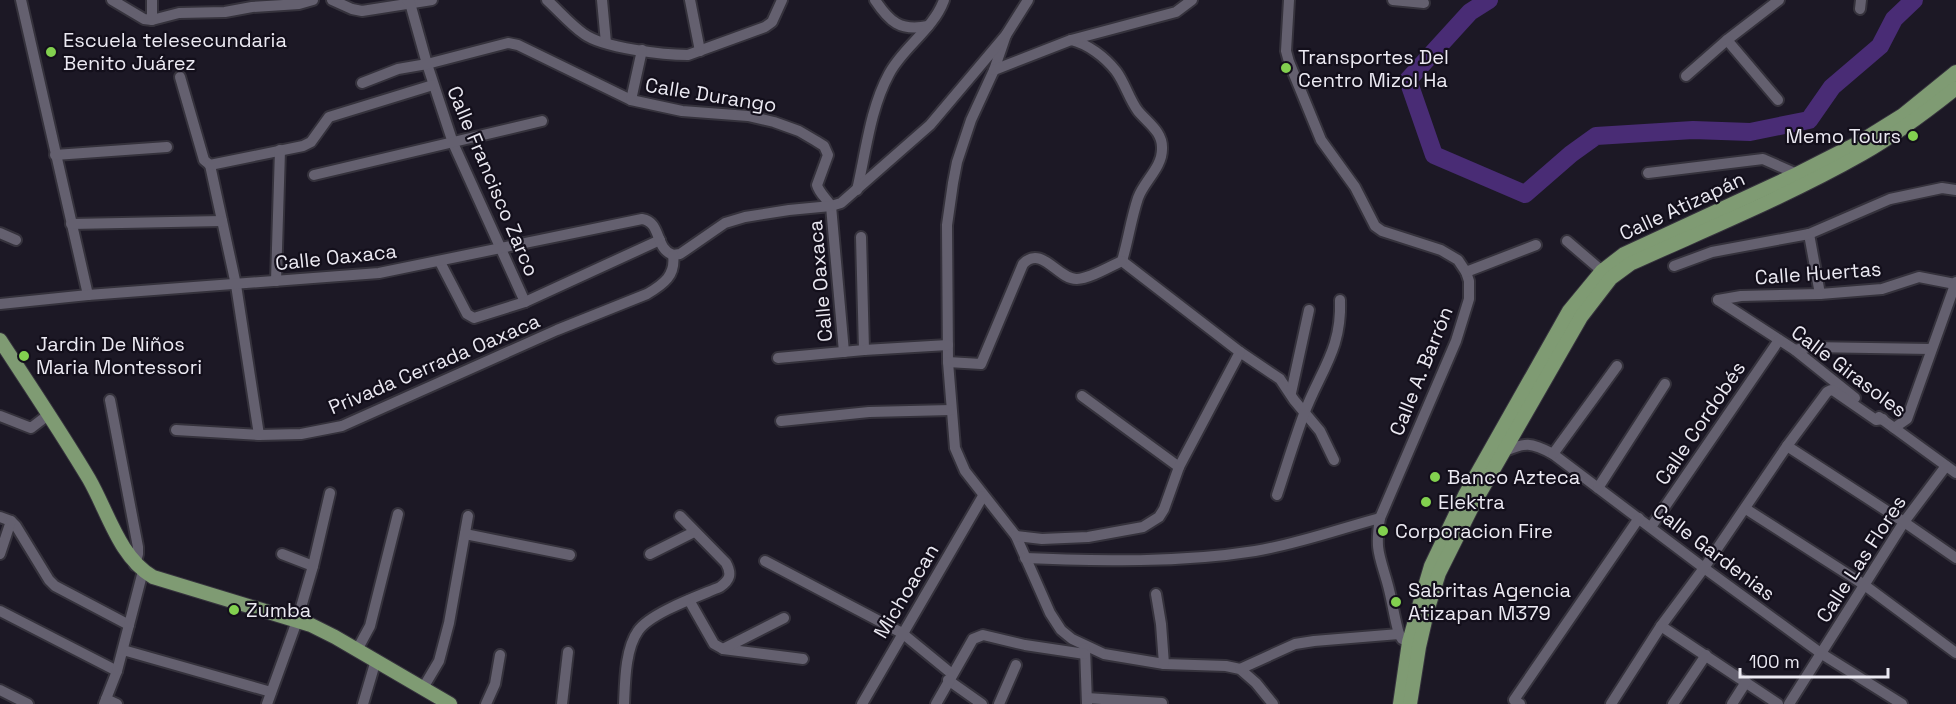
<svg xmlns="http://www.w3.org/2000/svg" width="1956" height="704" font-family="'Space Grotesk',sans-serif">
	<style>
		.lines { fill: none; stroke-linecap: round; stroke-linejoin: round }
		.river { stroke: #492c75; stroke-width: 18 }
		.minor-casing { stroke: #35323c; stroke-width: 14 }
		.major-casing { stroke: #35323c; stroke-width: 16 }
		.minor { stroke: #64606f; stroke-width: 10 }
		.major { stroke: #7f9b73; stroke-width: 14 }
		.poi-dot { fill: #82d04f; stroke: #130f1b; stroke-width: 2 }
		.labels { text-anchor: middle; dominant-baseline: central; stroke-width: 4.5; stroke-linejoin: round; paint-order: stroke }
		.poi-label { font-size: 20px; fill: #ebe9f2; stroke: #130f1b; text-anchor: start }
		.street-label { font-size: 20px; fill: #ebe9f2; stroke: #130f1b }
	</style>
	<rect width="100%" height="100%" fill="#1c1825"/>
	<g class="lines">
		<!-- river -->
		<polyline class="river" points="1489,0 1470,12 1408,80 1434,155 1525,194 1571,154 1596,136 1693,130 1750,132 1809,120 1832,87 1880,46 1894,19 1914,0"/>
		<defs>
			<g id="minor">
				<polyline points="21,0 88,295"/>
				<polyline points="112,0 144,19 152,20 179,13 225,12 252,7 299,4 313,0"/>
				<polyline points="152,0 152,20"/>
				<polyline points="332,0 352,9 362,11 432,0"/>
				<polyline points="407,0 410,3 427,64 453,143 525,302"/>
				<path d="M547,0C559,11 571,25 584,34C603,48 665,55 688,55L765,27L772,22L782,0"/>
				<polyline points="602,0 606,43"/>
				<polyline points="690,0 700,51"/>
				<path d="M875,0C889,21 900,32 928,26"/>
				<path d="M1289,0L1286,51L1289,62L1321,140L1355,187L1375,226L1382,231L1441,250L1458,260L1466,272L1469,281V299L1456,341L1380,518C1375,549 1379,554 1387,582C1392,599 1394,617 1399,634L1402,639L1409,642"/>
				<polyline points="1393,0 1424,3"/>
				<polyline points="1860,9 1861,0"/>
				<polyline points="1006,35 994,70 971,120 957,162 953,183 947,225 948,362 955,448 965,471 1016,536 1050,613 1061,630 1072,639 1104,654 1164,664 1226,666 1240,669 1256,683 1273,704"/>
				<path d="M1071,40C1088,44 1105,57 1116,71C1125,83 1129,99 1138,111C1148,123 1163,132 1162,149C1162,168 1144,181 1138,198C1131,219 1128,241 1122,261"/>
				<polyline points="1727,40 1778,100"/>
				<polyline points="994,70 1071,40 1176,12 1192,0"/>
				<polyline points="1686,76 1727,40 1779,0"/>
				<polyline points="180,77 204,160 210,165"/>
				<path d="M362,83L398,69L427,64L508,43L518,45L631,100L682,111L748,116L774,122L799,131L816,141L824,146L828,155L817,185C819,193 827,199 831,206L844,352"/>
				<polyline points="631,100 642,50"/>
				<polyline points="55,155 167,147"/>
				<polyline points="210,165 236,285 259,435"/>
				<polyline points="210,165 303,146 311,142 329,117 433,85"/>
				<polyline points="1648,173 1763,159 1797,174"/>
				<polyline points="314,175 542,121"/>
				<path d="M857,190C866,152 870,109 889,74C903,47 933,30 944,0"/>
				<polyline points="71,224 222,221"/>
				<polyline points="0,233 16,240"/>
				<polyline points="1809,234 1820,294"/>
				<polyline points="861,237 864,350"/>
				<polyline points="1567,241 1602,271"/>
				<polyline points="673,255 680,254 725,223 745,217 789,210 831,206 841,203 930,125 1006,35 1028,0"/>
				<polyline points="1122,261 1240,352 1280,379 1294,400 1320,431 1334,460"/>
				<polyline points="440,262 467,314 474,318 525,302 660,240"/>
				<polyline points="1674,266 1712,252 1809,234 1890,199 1942,188 1956,190"/>
				<polyline points="1466,272 1536,245"/>
				<polyline points="276,281 280,150"/>
				<polyline points="1718,300 1795,350 1855,398"/>
				<polyline points="1718,300 1741,296 1820,294 1882,289 1919,277 1955,284"/>
				<path d="M0,304L88,295L379,273L642,219C662,222 654,248 673,255"/>
				<polyline points="1795,350 1809,347 1931,349"/>
				<polyline points="778,358 864,350 948,345"/>
				<path d="M948,362L981,364L1023,264C1042,244 1058,280 1077,279C1089,279 1111,266 1122,261"/>
				<polyline points="1291,393 1309,310"/>
				<polyline points="1082,396 1179,467"/>
				<polyline points="110,400 138,547 138,554 135,565"/>
				<polyline points="0,416 31,428 48,415"/>
				<polyline points="1879,417 1956,473"/>
				<polyline points="781,421 869,412 951,410"/>
				<polyline points="1894,428 1907,419 1956,282"/>
				<path d="M176,430L259,435L301,434L342,426L557,330L647,294C664,284 676,275 673,255"/>
				<polyline points="1787,446 1904,522 1956,558"/>
				<path d="M1503,452C1525,442 1531,442 1553,454L1704,568L1822,654L1902,704"/>
				<polyline points="1553,454 1617,366"/>
				<polyline points="1598,488 1665,384"/>
				<path d="M1277,495C1286,468 1294,441 1304,414C1320,371 1342,350 1340,300"/>
				<polyline points="1746,509 1863,584 1956,653"/>
				<polyline points="0,517 11,521 16,526 49,580 55,586 129,625"/>
				<polyline points="1651,527 1779,340"/>
				<polyline points="465,534 570,555"/>
				<polyline points="1016,536 1042,539 1088,537 1143,527 1159,517 1164,509 1179,467 1240,352"/>
				<polyline points="0,554 11,521"/>
				<polyline points="282,554 313,566"/>
				<polyline points="650,554 694,532"/>
				<path d="M1025,558C1102,561 1179,563 1255,551C1298,544 1339,529 1380,518"/>
				<polyline points="765,561 902,633 952,674"/>
				<polyline points="1156,594 1161,624 1164,664"/>
				<polyline points="689,600 714,644 723,649 803,659"/>
				<polyline points="0,611 117,671"/>
				<polyline points="1661,626 1778,704"/>
				<polyline points="1085,648 1087,704"/>
				<polyline points="723,649 784,618"/>
				<polyline points="123,650 271,692"/>
				<polyline points="357,650 370,626 398,514"/>
				<polyline points="1240,669 1295,644 1314,641 1399,634"/>
				<polyline points="948,680 982,704"/>
				<polyline points="423,688 439,661 449,623 468,516"/>
				<polyline points="0,690 28,704"/>
				<polyline points="1087,698 1162,703"/>
				<polyline points="106,699 117,704"/>
				<polyline points="104,704 117,671 143,571"/>
				<polyline points="267,704 297,621 313,566 330,493"/>
				<polyline points="363,704 376,660"/>
				<polyline points="486,704 495,684 500,655"/>
				<polyline points="562,704 568,652"/>
				<path d="M624,704C625,683 625,649 638,631C650,613 699,596 720,587C730,580 732,574 726,563L680,516"/>
				<polyline points="862,704 983,496"/>
				<polyline points="936,704 973,639 983,635 1025,645 1085,654"/>
				<polyline points="999,704 1016,665"/>
				<polyline points="1520,704 1514,700 1639,518"/>
				<polyline points="1611,704 1661,626 1704,568 1787,446 1827,392 1831,390 1834,391 1876,420 1883,419"/>
				<polyline points="1673,704 1706,655"/>
				<polyline points="1732,704 1746,682"/>
				<polyline points="1789,704 1904,522 1946,466"/>
			</g>
			<g id="major">
				<path d="M0,340C30,386 61,432 89,479C108,512 119,557 153,577L311,625L335,637L450,704"/>
				<polyline points="1400,704 1409,642 1420,603 1431,566 1465,495 1569,311 1602,271 1624,254 1797,174 1858,143 1903,115 1956,72"/>
				<path d="M1410,704L1419,647L1428,608L1439,573L1473,505L1581,317L1611,278L1630,264C1707,229 1788,196 1862,154C1895,135 1926,112 1956,88"/>
			</g>
		</defs>
		<!-- minor casing -->
		<use href="#minor" class="minor-casing"/>
		<!-- major casing -->
		<use href="#major" class="major-casing"/>
		<!-- minor -->
		<use href="#minor" class="minor"/>
		<!-- major -->
		<use href="#major" class="major"/>
	</g>
	<!-- markers -->
	<g class="poi-dot">
		<circle cx="51" cy="52" r="6"/>
		<circle cx="1286" cy="68" r="6"/>
		<circle cx="1913" cy="136" r="6"/>
		<circle cx="24" cy="356" r="6"/>
		<circle cx="1435" cy="477" r="6"/>
		<circle cx="1426" cy="502" r="6"/>
		<circle cx="1383" cy="531" r="6"/>
		<circle cx="1396" cy="602" r="6"/>
		<circle cx="234" cy="610" r="6"/>
	</g>
	<g class="labels">
		<!-- poi labels -->
		<g class="poi-label">
			<text x="63" y="40">Escuela telesecundaria<tspan x="63" dy="23">Benito Juárez</tspan></text>
			<text x="1298" y="57">Transportes Del<tspan x="1298" dy="23">Centro Mizol Ha</tspan></text>
			<text x="1901" y="136" text-anchor="end">Memo Tours</text>
			<text x="36" y="344">Jardin De Niños<tspan x="36" dy="23">Maria Montessori</tspan></text>
			<text x="1447" y="477">Banco Azteca</text>
			<text x="1438" y="502">Elektra</text>
			<text x="1395" y="531">Corporacion Fire</text>
			<text x="1408" y="590">Sabritas Agencia<tspan x="1408" dy="23">Atizapan M379</tspan></text>
			<text x="246" y="610">Zumba</text>
		</g>
		<!-- street labels -->
		<g class="street-label">
			<text transform="translate(711 95) rotate(9)">Calle Durango</text>
			<text transform="translate(493 181) rotate(67)">Calle Francisco Zarco</text>
			<text transform="translate(1682 206) rotate(-25)">Calle Atizapán</text>
			<text transform="translate(336 257) rotate(-6)">Calle Oaxaca</text>
			<text transform="translate(1818 273) rotate(-4)">Calle Huertas</text>
			<text transform="translate(820 281) rotate(-95)">Calle Oaxaca</text>
			<text transform="translate(434 364) rotate(-23)">Privada Cerrada Oaxaca</text>
			<text transform="translate(1421 371) rotate(-68)">Calle A. Barrón</text>
			<text transform="translate(1849 371) rotate(37)">Calle Girasoles</text>
			<text transform="translate(1700 423) rotate(-56)">Calle Cordobés</text>
			<text transform="translate(1714 552) rotate(37)">Calle Gardenias</text>
			<text transform="translate(1861 559) rotate(-57)">Calle Las Flores</text>
			<text transform="translate(906 591) rotate(-59)">Michoacan</text>
		</g>
	</g>
	<!-- scale -->
	<path d="M1740 668v9h148v-9" fill="none" stroke="#ebe9f2" stroke-width="3"/>
	<text x="1749" y="668" font-size="18" fill="#ebe9f2" stroke="#130f1b" stroke-width="4.5" paint-order="stroke">100 m</text>
</svg>
